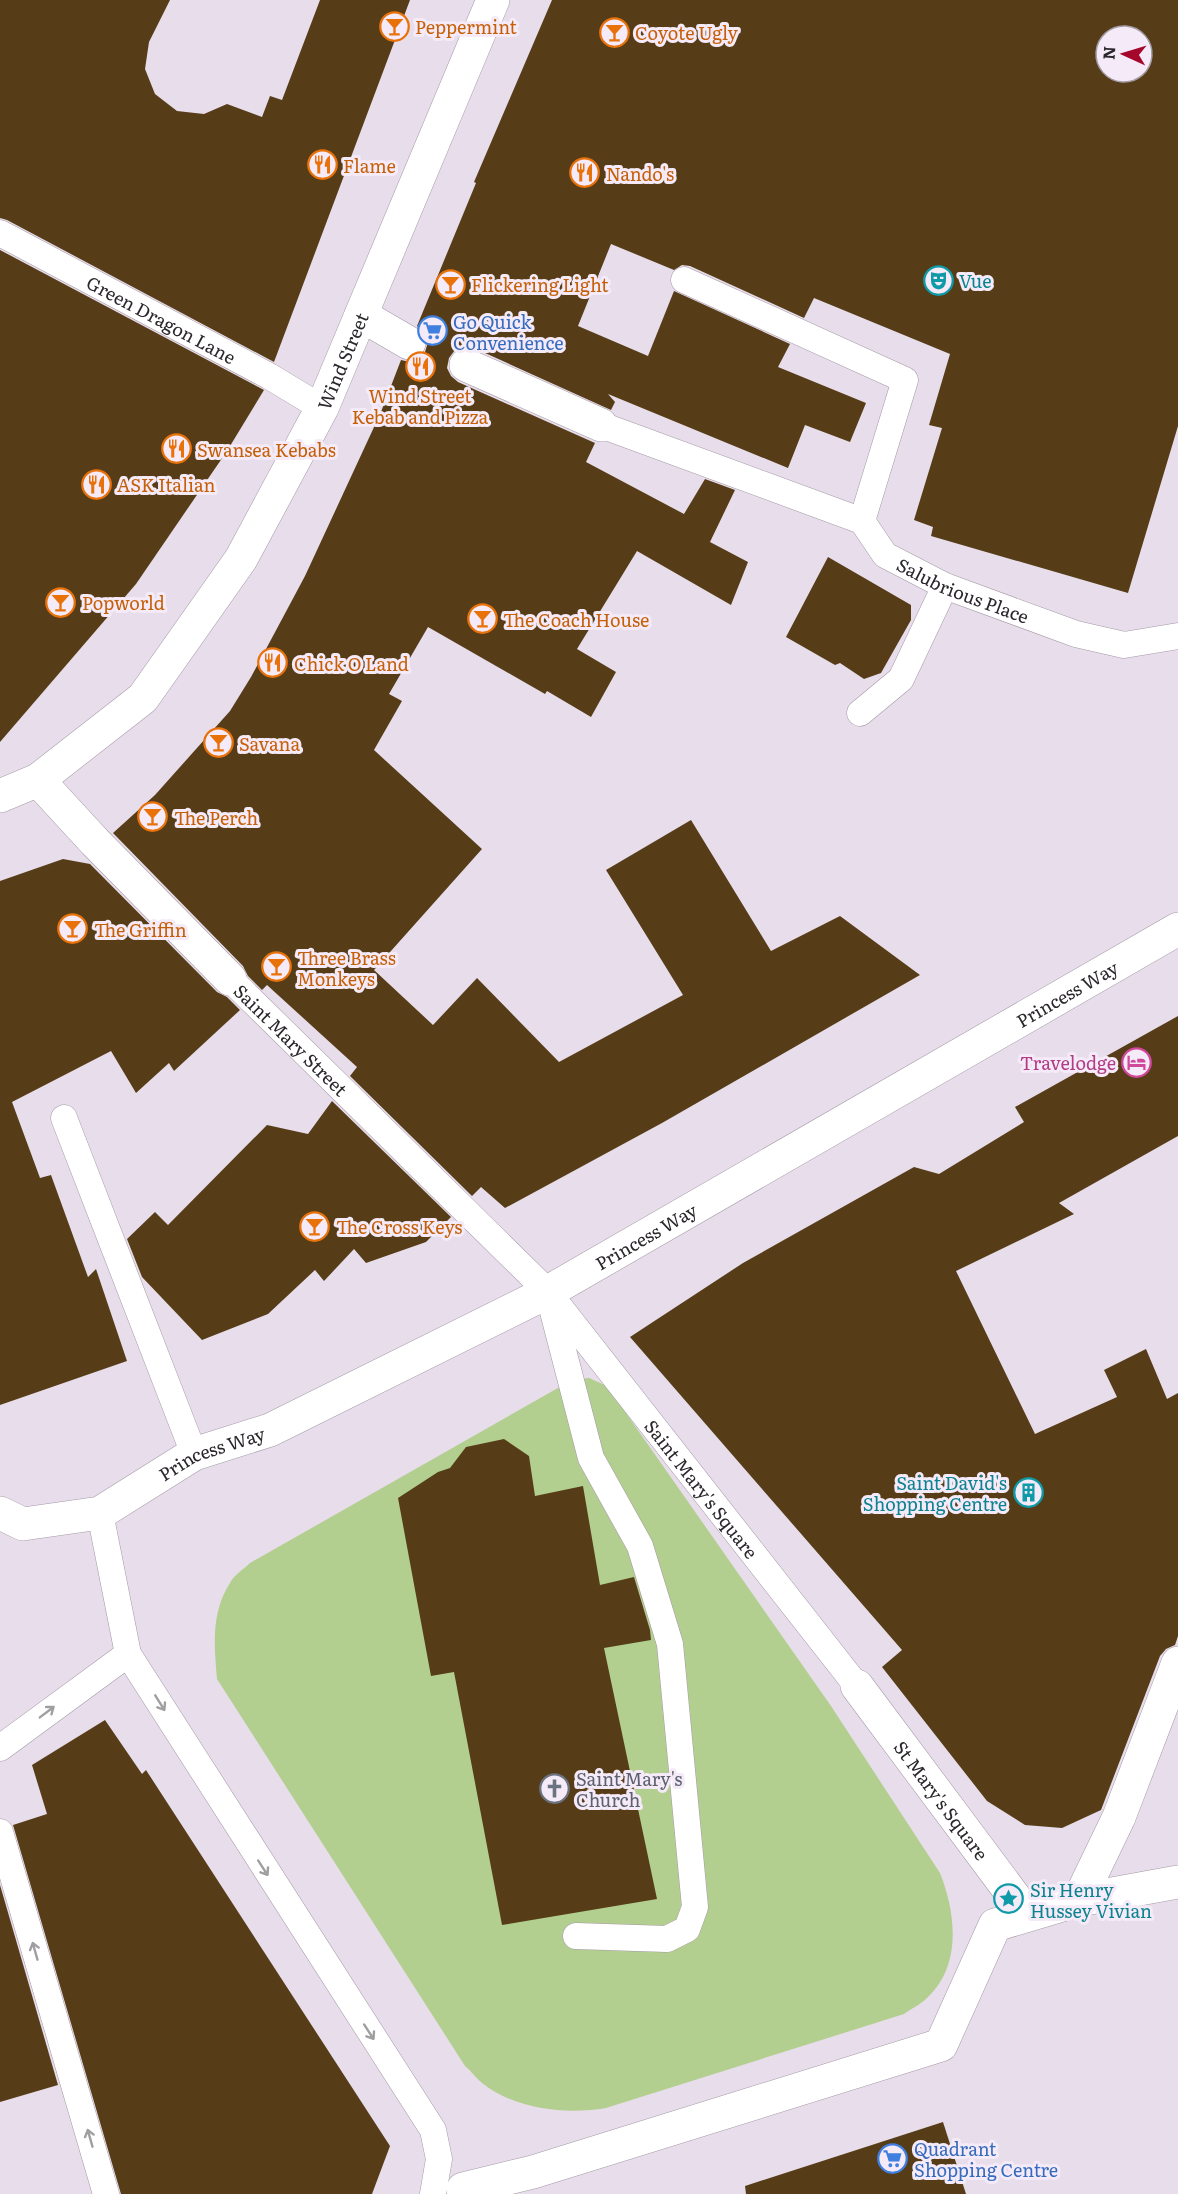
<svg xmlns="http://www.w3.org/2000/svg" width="1178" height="2194" font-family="Literata,serif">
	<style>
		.green { fill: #b3cf90 }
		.building { fill: #563d18; fill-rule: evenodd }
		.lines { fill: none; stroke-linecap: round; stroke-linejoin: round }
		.service-casing { stroke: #a499a6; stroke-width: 27 }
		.pedestrian-casing { stroke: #a499a6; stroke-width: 34 }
		.tertiary-casing { stroke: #a499a6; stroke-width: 34 }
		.service { stroke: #fff; stroke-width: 26 }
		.pedestrian { stroke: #fff; stroke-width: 33 }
		.tertiary { stroke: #fff; stroke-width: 33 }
		.oneway { stroke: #a09ea0 }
		.labels { text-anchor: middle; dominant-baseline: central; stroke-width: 6; stroke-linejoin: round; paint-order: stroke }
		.food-label { font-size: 18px; fill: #c56008; stroke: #f5eaf8; text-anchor: start }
		.culture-label { font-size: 18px; fill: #0d838f; stroke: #f5eaf8; text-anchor: start }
		.street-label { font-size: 18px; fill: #2b272c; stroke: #f5eaf8 }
		.shop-label { font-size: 18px; fill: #366cbe; stroke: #f5eaf8; text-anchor: start }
		.hotel-label { font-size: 18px; fill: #b23c85; stroke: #f5eaf8; text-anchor: end }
		.worship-label { font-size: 18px; fill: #5b616d; stroke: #f5eaf8; text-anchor: start }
	</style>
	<rect width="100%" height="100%" fill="#e8ddeb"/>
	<!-- green -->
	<path class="green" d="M589,1378L607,1386L831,1706L940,1873C956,1913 962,1966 927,1998C921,2004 911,2009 904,2014L606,2108C566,2115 514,2109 482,2083C476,2078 471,2071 465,2066L217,1679C214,1646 211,1612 230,1583C234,1575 244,1569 250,1563L572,1380Z"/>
	<!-- building -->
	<g class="building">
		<polygon points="0,0 170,0 149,42 145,69 155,94 177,111 204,114 227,104 262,117 270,96 282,100 320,0 410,0 274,362 7,220 0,218"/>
		<path d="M552,0H1178V426L1128,593L931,536L933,527L914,520L942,428L929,425L950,354L814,298L804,318L690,266L682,265L674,270L611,244L578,326L648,356L674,291L790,344L778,367L866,403L850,442L805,425L788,468L608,394L615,402L611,410L474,348L463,346L455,350L449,358L447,368L451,376L458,382L595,443L586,462L684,514L705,479L735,490L710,542L748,562L731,605L637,551L577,649L616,672L591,717L547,691L545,694L428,627L389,694L402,701L374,750L482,849L374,970L433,1025L477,978L559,1062L683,995L606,870L691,820L771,951L840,916L920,975L662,1123L505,1208L481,1187L472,1196L350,1076L357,1067L267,985L262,990L248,976L243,966L113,833L155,795L230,711L251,677L305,576L381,412L401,360L410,362L418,360L425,352L428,342L426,334L417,326L476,183L474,182ZM1106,36H1142V72H1106Z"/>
		<polygon points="0,250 264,390 227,451 136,584 0,742"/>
		<polygon points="828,557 911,605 911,620 881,673 864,679 840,663 835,665 786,637"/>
		<polygon points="63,859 90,864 217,992 227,997 240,1010 174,1071 169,1063 136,1093 111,1051 12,1102 40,1178 51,1175 88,1277 96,1269 127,1361 0,1405 0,881"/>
		<polygon points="1178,1016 1178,1136 1059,1203 1074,1214 956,1271 1035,1434 1117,1397 1104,1370 1146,1349 1167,1399 1178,1393 1178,1636 1175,1645 1166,1649 1160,1656 1101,1810 1062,1828 1025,1825 987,1801 882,1667 902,1650 630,1337 743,1263 914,1167 939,1174 1024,1122 1015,1107"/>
		<polygon points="332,1101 451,1217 426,1242 366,1263 354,1249 324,1281 315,1270 268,1314 202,1340 142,1277 127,1239 155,1212 168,1225 267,1125 308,1134"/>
		<polygon points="504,1439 529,1456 535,1496 583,1486 600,1585 634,1577 650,1630 651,1640 604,1648 657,1899 502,1925 454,1672 431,1676 398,1498 438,1472 450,1468 466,1447"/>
		<polygon points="105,1720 142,1774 146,1770 390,2146 372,2194 121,2194 13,1825 47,1814 32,1765"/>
		<polygon points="0,1885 58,2085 0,2102"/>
		<polygon points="943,2122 966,2194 746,2194 745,2186"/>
	</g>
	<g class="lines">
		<defs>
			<g id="service">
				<path id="s1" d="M0,233L269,376L322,408"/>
				<polyline points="684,280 905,380 862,521"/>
				<path id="s2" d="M601,425L862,521L885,555L945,586L1076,634L1124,645L1178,636"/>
				<polyline points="860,713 901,679 945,586"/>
				<path id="s3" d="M230,979L548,1292L857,1686"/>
				<polyline points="64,1118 194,1454"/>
				<polyline points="551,1304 591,1458 640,1546 670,1644 695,1907 687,1929 667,1939 576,1936"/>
				<polyline points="100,1513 128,1654 433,2130 439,2159 433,2194"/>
				<polyline points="0,1748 128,1654"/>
				<polyline points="0,1832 106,2194"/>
			</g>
			<g id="pedestrian">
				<polyline points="361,315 409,343"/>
				<polyline points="466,365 601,425"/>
				<polyline points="38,780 95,842 230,979"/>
				<path id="s4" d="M0,796L38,780L143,698L241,559L322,408L493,0"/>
				<path id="s5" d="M857,1686L1027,1914"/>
				<polyline points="1079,1900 1119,1817 1178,1663"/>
				<polyline points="463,2189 533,2172 941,2045 995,1925 1079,1900 1178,1882"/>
			</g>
			<g id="tertiary">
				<path id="s6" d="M0,1513L23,1524L100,1513L194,1454L270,1430L548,1292L1178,929"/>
			</g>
		</defs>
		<!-- service casing -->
		<use href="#service" class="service-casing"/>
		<!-- pedestrian casing -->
		<use href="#pedestrian" class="pedestrian-casing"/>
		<!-- tertiary casing -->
		<use href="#tertiary" class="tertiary-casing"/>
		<!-- service -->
		<use href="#service" class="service"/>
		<!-- pedestrian -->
		<use href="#pedestrian" class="pedestrian"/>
		<!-- tertiary -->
		<use href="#tertiary" class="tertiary"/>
	</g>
	<!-- one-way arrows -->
	<defs><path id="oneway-shaft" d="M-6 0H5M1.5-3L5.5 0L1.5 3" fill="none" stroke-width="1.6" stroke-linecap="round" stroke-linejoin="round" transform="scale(1.5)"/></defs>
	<g class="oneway">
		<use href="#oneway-shaft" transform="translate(160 1703) rotate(58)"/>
		<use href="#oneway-shaft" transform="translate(47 1712) rotate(-37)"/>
		<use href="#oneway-shaft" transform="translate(263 1868) rotate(57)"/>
		<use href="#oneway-shaft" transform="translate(35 1951) rotate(-106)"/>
		<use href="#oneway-shaft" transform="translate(369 2032) rotate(57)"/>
		<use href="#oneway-shaft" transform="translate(90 2138) rotate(-106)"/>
	</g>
	<!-- icons -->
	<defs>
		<symbol id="bar-ring" viewBox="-11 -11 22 22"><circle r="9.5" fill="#f5eaf8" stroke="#e8710a" stroke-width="1.5"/><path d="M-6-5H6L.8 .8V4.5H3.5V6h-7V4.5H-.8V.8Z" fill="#e8710a"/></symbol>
		<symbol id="restaurant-ring" viewBox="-11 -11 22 22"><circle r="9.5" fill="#f5eaf8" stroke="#e8710a" stroke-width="1.5"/><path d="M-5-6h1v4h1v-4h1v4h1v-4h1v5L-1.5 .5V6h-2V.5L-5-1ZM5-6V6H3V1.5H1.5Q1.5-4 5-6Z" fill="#e8710a"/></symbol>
		<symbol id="theatre-ring" viewBox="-11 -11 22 22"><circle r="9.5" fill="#f5eaf8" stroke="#0f9aa8" stroke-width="1.5"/><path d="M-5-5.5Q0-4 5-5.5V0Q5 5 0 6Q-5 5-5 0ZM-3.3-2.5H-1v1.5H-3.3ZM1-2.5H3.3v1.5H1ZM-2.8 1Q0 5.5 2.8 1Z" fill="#0f9aa8"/></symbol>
		<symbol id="supermarket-ring" viewBox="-11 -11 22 22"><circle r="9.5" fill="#f5eaf8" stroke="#3f7fe0" stroke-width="1.5"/><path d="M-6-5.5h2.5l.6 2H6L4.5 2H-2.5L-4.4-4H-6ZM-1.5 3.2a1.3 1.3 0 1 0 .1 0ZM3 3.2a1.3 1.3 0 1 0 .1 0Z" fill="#3f7fe0"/></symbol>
		<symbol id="hotel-ring" viewBox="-11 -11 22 22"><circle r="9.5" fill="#f5eaf8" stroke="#d1479c" stroke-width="1.5"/><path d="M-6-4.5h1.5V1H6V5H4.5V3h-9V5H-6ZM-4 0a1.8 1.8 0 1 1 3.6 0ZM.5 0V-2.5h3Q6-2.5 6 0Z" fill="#d1479c"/></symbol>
		<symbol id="building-ring" viewBox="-11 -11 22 22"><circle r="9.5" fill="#f5eaf8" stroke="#0f9aa8" stroke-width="1.5"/><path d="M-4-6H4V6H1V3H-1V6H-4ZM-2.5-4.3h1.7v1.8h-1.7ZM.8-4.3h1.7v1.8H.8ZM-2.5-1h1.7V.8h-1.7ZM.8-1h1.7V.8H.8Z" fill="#0f9aa8"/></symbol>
		<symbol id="church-ring" viewBox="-11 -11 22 22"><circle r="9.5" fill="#f5eaf8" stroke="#6b7280" stroke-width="1.5"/><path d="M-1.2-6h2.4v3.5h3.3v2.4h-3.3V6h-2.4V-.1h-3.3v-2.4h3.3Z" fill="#6b7280"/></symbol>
		<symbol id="sight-ring" viewBox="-11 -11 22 22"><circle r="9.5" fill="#f5eaf8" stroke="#0f9aa8" stroke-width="1.5"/><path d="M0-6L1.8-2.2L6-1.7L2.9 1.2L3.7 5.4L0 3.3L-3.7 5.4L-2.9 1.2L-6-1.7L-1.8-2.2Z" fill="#0f9aa8"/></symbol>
	</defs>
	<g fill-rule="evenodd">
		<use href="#bar-ring" x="378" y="10" width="33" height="33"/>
		<use href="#bar-ring" x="598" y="16" width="33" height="33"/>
		<use href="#restaurant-ring" x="306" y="148" width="33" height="33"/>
		<use href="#restaurant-ring" x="568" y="156" width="33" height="33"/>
		<use href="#theatre-ring" x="922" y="264" width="33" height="33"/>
		<use href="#bar-ring" x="434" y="268" width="33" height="33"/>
		<use href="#supermarket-ring" x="416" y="314" width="33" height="33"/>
		<use href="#restaurant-ring" x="404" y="350" width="33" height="33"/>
		<use href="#restaurant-ring" x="160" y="432" width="33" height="33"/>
		<use href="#restaurant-ring" x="80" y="468" width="33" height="33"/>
		<use href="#bar-ring" x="44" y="586" width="33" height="33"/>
		<use href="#bar-ring" x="466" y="602" width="33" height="33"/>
		<use href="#restaurant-ring" x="256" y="646" width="33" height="33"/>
		<use href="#bar-ring" x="202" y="726" width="33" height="33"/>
		<use href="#bar-ring" x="136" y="800" width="33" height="33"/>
		<use href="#bar-ring" x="56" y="912" width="33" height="33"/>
		<use href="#bar-ring" x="260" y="950" width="33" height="33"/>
		<use href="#hotel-ring" x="1120" y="1046" width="33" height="33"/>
		<use href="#bar-ring" x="298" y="1210" width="33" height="33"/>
		<use href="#building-ring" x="1012" y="1476" width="33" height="33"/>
		<use href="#church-ring" x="538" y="1772" width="33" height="33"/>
		<use href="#sight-ring" x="992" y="1882" width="33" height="33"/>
		<use href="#supermarket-ring" x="876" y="2142" width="33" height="33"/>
	</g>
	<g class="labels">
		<!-- food labels -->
		<g class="food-label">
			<text x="415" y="26">Peppermint</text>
			<text x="635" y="32">Coyote Ugly</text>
			<text x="343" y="165">Flame</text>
			<text x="606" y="173">Nando's</text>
			<text x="471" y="284">Flickering Light</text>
			<text x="420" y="395" text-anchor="middle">Wind Street<tspan x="420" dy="21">Kebab and Pizza</tspan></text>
			<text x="197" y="449">Swansea Kebabs</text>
			<text x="117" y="484">ASK Italian</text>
			<text x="82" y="602">Popworld</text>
			<text x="503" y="619">The Coach House</text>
			<text x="294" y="663">Chick O Land</text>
			<text x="239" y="743">Savana</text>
			<text x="174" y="817">The Perch</text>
			<text x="94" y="929">The Griffin</text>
			<text x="297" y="957">Three Brass<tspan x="297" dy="21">Monkeys</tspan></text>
			<text x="336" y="1226">The Cross Keys</text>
		</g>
		<!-- culture labels -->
		<g class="culture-label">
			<text x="959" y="280">Vue</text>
			<text x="1007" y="1482" text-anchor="end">Saint David's<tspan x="1007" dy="21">Shopping Centre</tspan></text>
			<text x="1030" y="1889">Sir Henry<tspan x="1030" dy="21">Hussey Vivian</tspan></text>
		</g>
		<!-- street labels -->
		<g class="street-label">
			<text stroke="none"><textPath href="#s1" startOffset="183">Green Dragon Lane</textPath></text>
			<text stroke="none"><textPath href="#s4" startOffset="567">Wind Street</textPath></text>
			<text stroke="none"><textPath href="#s2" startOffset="405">Salubrious Place</textPath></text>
			<text stroke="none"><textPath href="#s6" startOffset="1203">Princess Way</textPath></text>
			<text stroke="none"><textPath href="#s3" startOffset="86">Saint Mary Street</textPath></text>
			<text stroke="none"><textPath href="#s6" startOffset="717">Princess Way</textPath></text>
			<text stroke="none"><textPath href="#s6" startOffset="231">Princess Way</textPath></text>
			<text stroke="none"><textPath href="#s3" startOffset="696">Saint Mary's Square</textPath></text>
			<text stroke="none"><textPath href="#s5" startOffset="142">St Mary's Square</textPath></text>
		</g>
		<!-- shop labels -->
		<g class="shop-label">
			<text x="453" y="321">Go Quick<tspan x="453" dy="21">Convenience</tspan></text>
			<text x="914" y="2148">Quadrant<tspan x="914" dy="21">Shopping Centre</tspan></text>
		</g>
		<!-- hotel labels -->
		<g class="hotel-label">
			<text x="1116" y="1062">Travelodge</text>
		</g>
		<!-- worship labels -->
		<g class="worship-label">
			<text x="576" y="1778">Saint Mary's<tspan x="576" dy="21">Church</tspan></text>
		</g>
	</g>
	<!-- north arrow -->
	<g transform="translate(1124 54) rotate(274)"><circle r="28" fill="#f5eaf8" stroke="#a49ca6" stroke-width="1.5"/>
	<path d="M0-4.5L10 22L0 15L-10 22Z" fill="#a4072b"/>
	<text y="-9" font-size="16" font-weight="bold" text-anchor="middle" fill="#2b272c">N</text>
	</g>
</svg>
